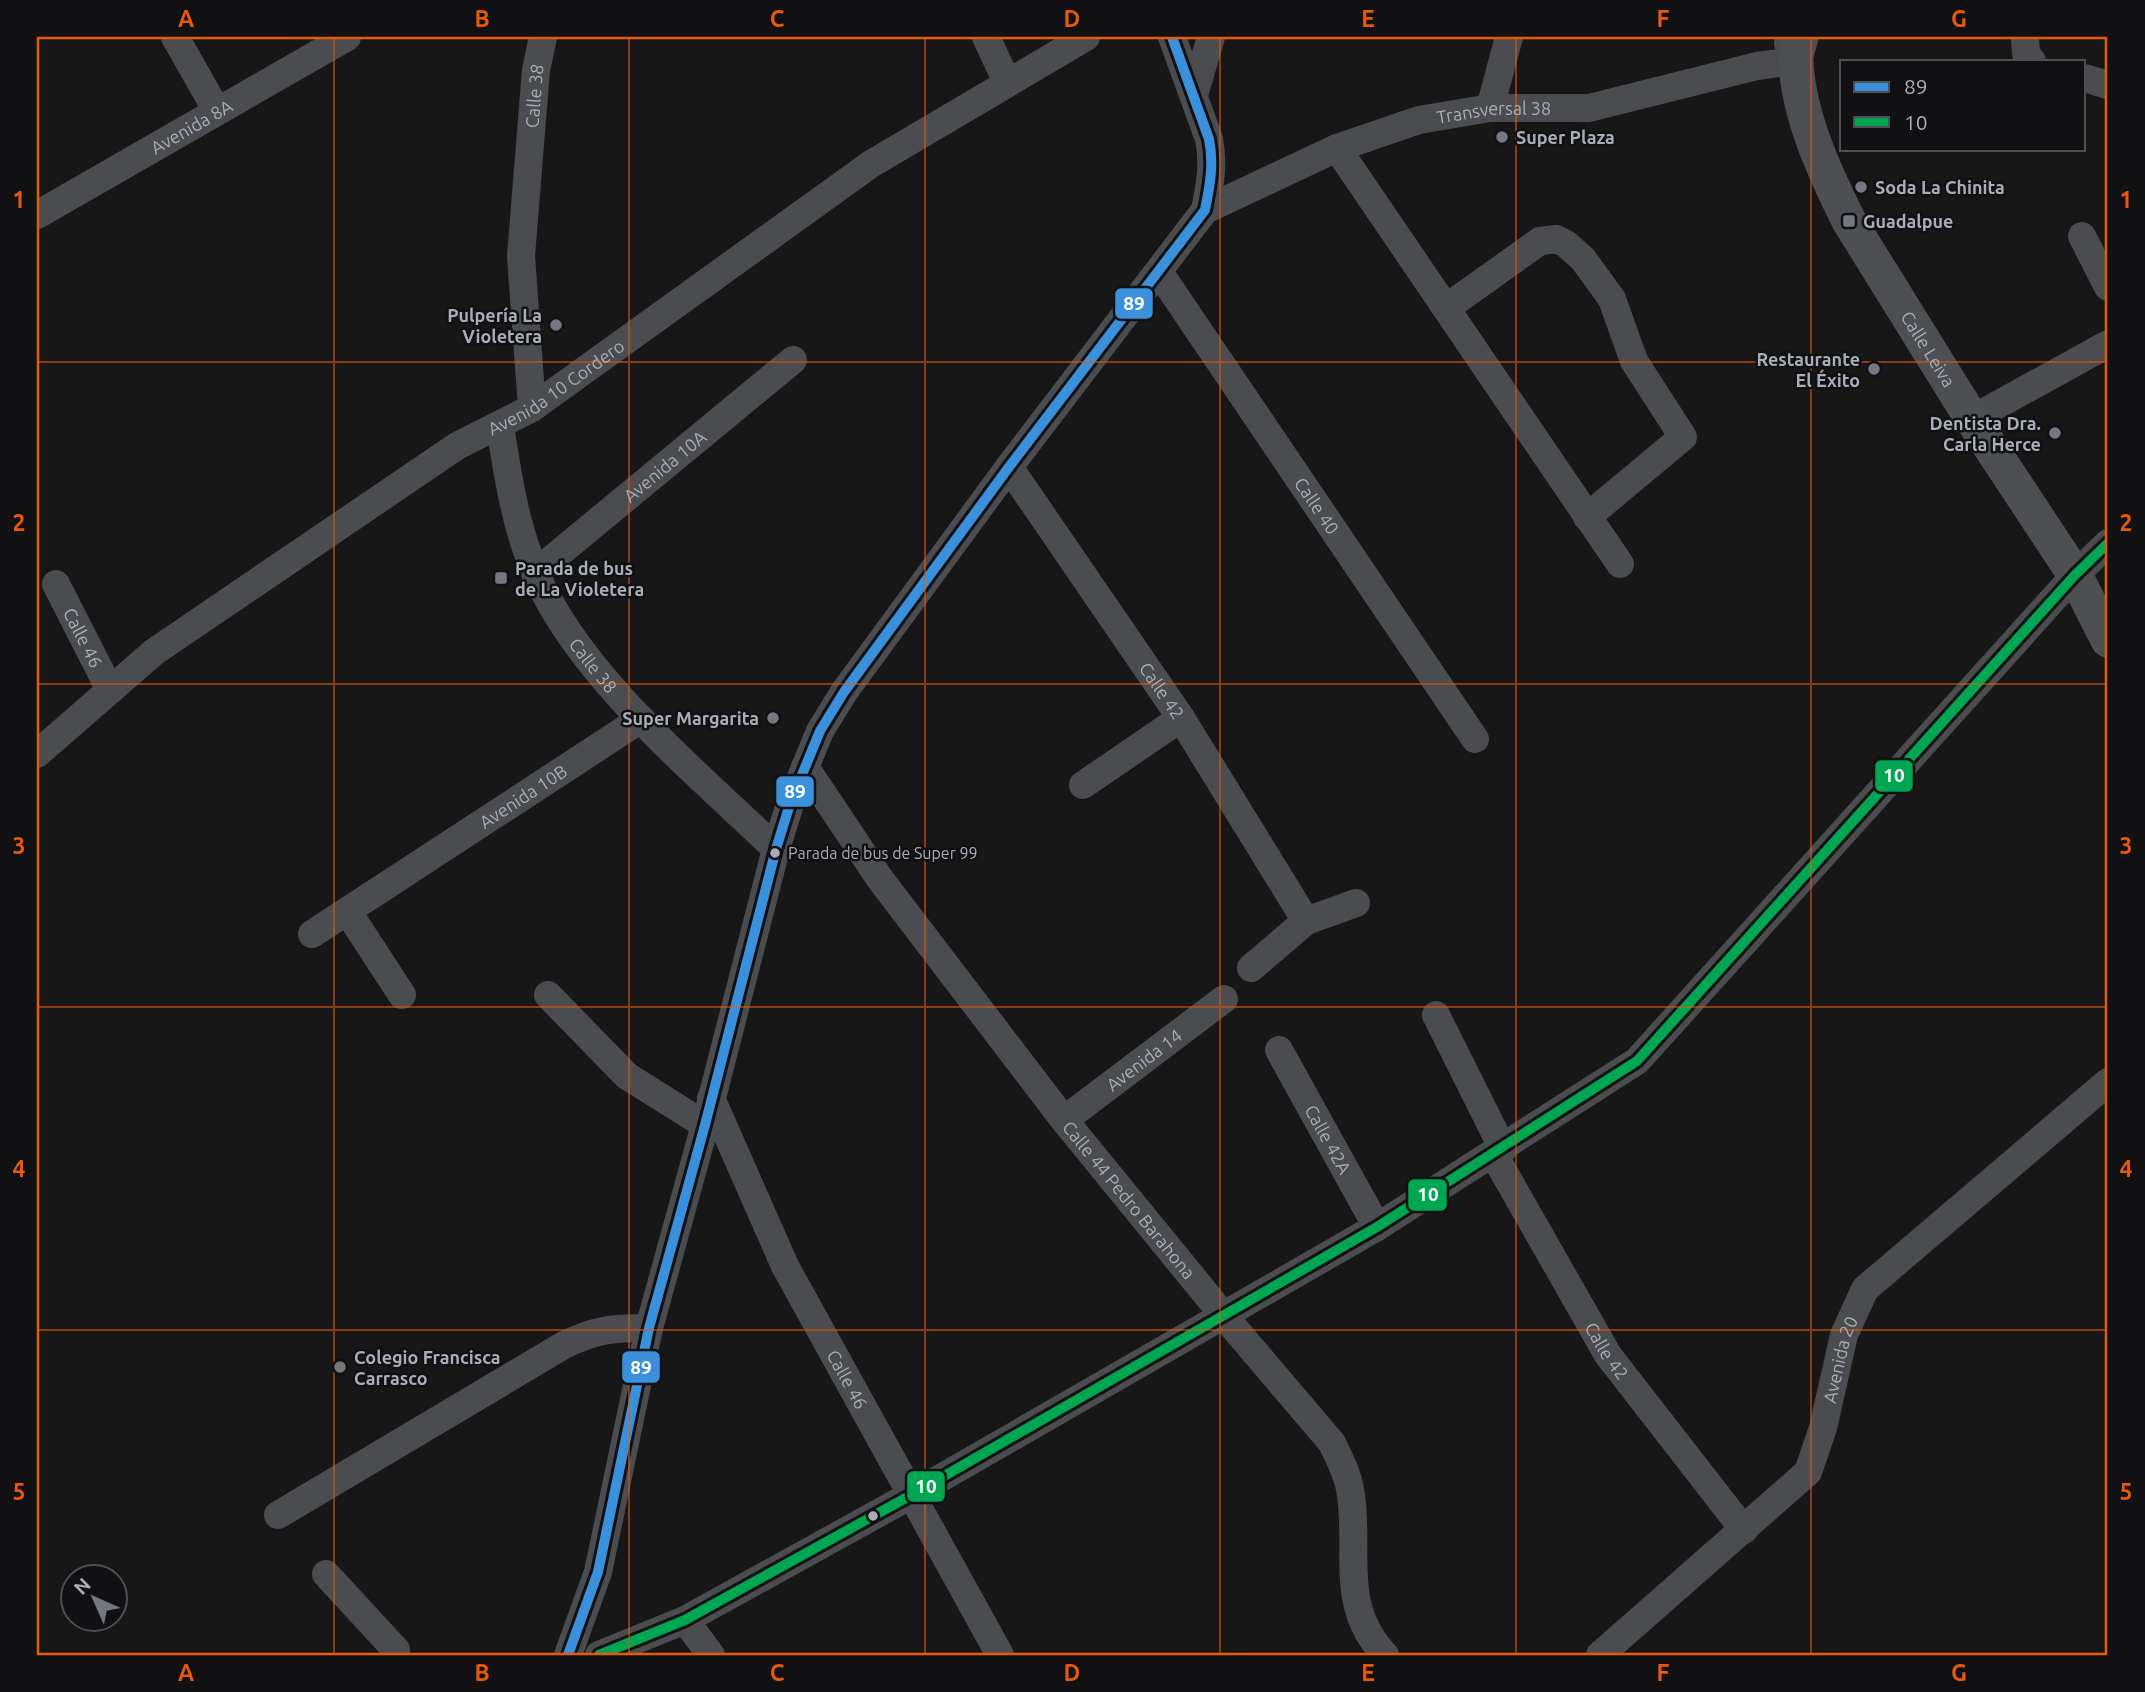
<svg xmlns="http://www.w3.org/2000/svg" width="2145" height="1692" font-family="Ubuntu,sans-serif">
	<style>
		.lines { fill: none; stroke-linecap: round; stroke-linejoin: round }
		.minor { stroke: #4b4c50; stroke-width: 28 }
		.major { stroke: #4d4f52; stroke-width: 35 }
		.bus-1-casing { stroke: #111113; stroke-width: 16 }
		.bus-2-casing { stroke: #111113; stroke-width: 16 }
		.bus-1 { stroke: #3a90db; stroke-width: 10 }
		.bus-2 { stroke: #00a651; stroke-width: 10 }
		.grid { fill: none; stroke: #e8590c; stroke-width: 2; stroke-opacity: 0.55 }
		.poi-dot { fill: #757880; stroke: #111113; stroke-width: 2.5 }
		.bus-dot { fill: #a8adb8; stroke: #111113; stroke-width: 2.5 }
		.labels { text-anchor: middle; dominant-baseline: central; stroke-width: 5; stroke-linejoin: round; paint-order: stroke }
		.bus-label { font-size: 16px; fill: #a8adb8; stroke: #111113; text-anchor: start }
		.street-label { font-size: 18px; fill: #a8adb8; stroke: #111113 }
		.poi-label { font-size: 18px; font-weight: bold; fill: #a8adb8; stroke: #111113; text-anchor: start }
		.line-badge { stroke: #111113; stroke-width: 2.5 }
		.badge-label { font-size: 19px; text-anchor: middle; font-weight: bold; fill: #fff }
		.neatline { fill: none; stroke: #e8590c; stroke-width: 2.5 }
		.grid-label { font-size: 23px; text-anchor: middle; font-weight: bold; fill: #e8590c }
	</style>
	<rect width="100%" height="100%" fill="#171717"/>
	<g class="lines">
		<!-- minor -->
		<g class="minor">
			<polyline points="175,37 217,111"/>
			<polyline points="986,37 1007,82"/>
			<polyline points="2025,37 2026,54 2032,61"/>
			<polyline points="2084,78 2108,85"/>
			<polyline points="1194,95 1211,37"/>
			<polyline points="1490,108 1509,37"/>
			<polyline points="1337,148 1620,564"/>
			<path id="s1" d="M1205,210L1337,148L1419,120L1490,108H1589L1757,66L1795,61L1788,43"/>
			<path id="s2" d="M37,215L347,37"/>
			<polyline points="2082,236 2108,287"/>
			<path id="s3" d="M1159,272L1475,739"/>
			<polyline points="1446,308 1540,241 1556,239 1566,244 1583,259 1612,299 1634,361 1683,437 1587,517"/>
			<path id="s4" d="M532,408L521,256L536,70L543,37"/>
			<polyline points="1972,419 2108,344"/>
			<path id="s5" d="M500,426C508,476 515,525 535,572C578,675 696,772 776,849"/>
			<path id="s6" d="M1009,467L1181,718L1306,921"/>
			<path id="s7" d="M535,573L793,360"/>
			<path id="s8" d="M56,584L110,690"/>
			<path id="s9" d="M37,754L154,652L457,446L532,408L871,164L1086,37"/>
			<path id="s10" d="M805,767L880,879L1064,1120L1224,1316L1332,1443C1339,1458 1347,1472 1350,1489C1361,1549 1337,1604 1385,1655"/>
			<polyline points="1083,785 1181,718"/>
			<polyline points="348,912 402,995"/>
			<path id="s11" d="M312,934L641,719"/>
			<polyline points="1251,968 1306,921 1356,903"/>
			<polyline points="548,995 627,1076 705,1125"/>
			<polyline points="1436,1015 1503,1149"/>
			<path id="s12" d="M1279,1050L1377,1227"/>
			<path id="s13" d="M711,1098L785,1266L1000,1655"/>
			<path id="s14" d="M1064,1120L1224,999"/>
			<path id="s15" d="M1494,1155L1608,1355L1744,1530"/>
			<path d="M278,1515L564,1345C597,1329 613,1328 649,1328"/>
			<polyline points="326,1574 396,1650 396,1655"/>
			<polyline points="685,1620 711,1655"/>
			<path d="M568,1655L598,1572L649,1328L705,1125L776,849L790,804L820,731L844,692L1009,467L1205,210C1210,185 1214,164 1209,139L1172,37"/>
			<polyline points="599,1655 685,1620 913,1494 1377,1227 1637,1061 2075,575 2108,543"/>
			<path id="s16" d="M1600,1655L1808,1472L1823,1428L1844,1335L1865,1289L2108,1082"/>
		</g>
		<!-- major -->
		<path class="major" id="s17" d="M1801,37C1799,45 1795,55 1796,63C1799,117 1825,173 1849,221L1972,419L2075,575L2108,640"/>
		<defs>
			<path id="bus-1" d="M568,1655L598,1572L649,1328L705,1125L776,849L790,804L820,731L844,692L1009,467L1205,210C1210,185 1214,164 1209,139L1172,37"/>
			<polyline id="bus-2" points="599,1655 685,1620 913,1494 1377,1227 1637,1061 2075,575 2108,543"/>
		</defs>
		<!-- bus-1 casing -->
		<use href="#bus-1" class="bus-1-casing"/>
		<!-- bus-2 casing -->
		<use href="#bus-2" class="bus-2-casing"/>
		<!-- bus-1 -->
		<use href="#bus-1" class="bus-1"/>
		<!-- bus-2 -->
		<use href="#bus-2" class="bus-2"/>
	</g>
	<!-- grid -->
	<path class="grid" d="M334,37V1655M629,37V1655M925,37V1655M1220,37V1655M1516,37V1655M1811,37V1655M37,362H2108M37,684H2108M37,1007H2108M37,1330H2108"/>
	<!-- markers -->
	<g class="poi-dot">
		<circle cx="1502" cy="137" r="7"/>
		<circle cx="1861" cy="187" r="7"/>
		<rect x="1842" y="214" width="14" height="14" rx="3.5"/>
		<circle cx="556" cy="325" r="7"/>
		<circle cx="1874" cy="369" r="7"/>
		<circle cx="2055" cy="433" r="7"/>
		<rect x="494" y="571" width="14" height="14" rx="3.5"/>
		<circle cx="773" cy="718" r="7"/>
		<circle cx="340" cy="1367" r="7"/>
	</g>
	<g class="bus-dot">
		<circle cx="775" cy="853" r="6"/>
		<circle cx="873" cy="1516" r="6"/>
	</g>
	<g class="labels">
		<!-- bus labels -->
		<g class="bus-label">
			<text x="788" y="853">Parada de bus de Super 99</text>
		</g>
		<!-- street labels -->
		<g class="street-label">
			<text stroke="none"><textPath href="#s4" startOffset="313">Calle 38</textPath></text>
			<text stroke="none"><textPath href="#s1" startOffset="308">Transversal 38</textPath></text>
			<text stroke="none"><textPath href="#s2" startOffset="178">Avenida 8A</textPath></text>
			<text stroke="none"><textPath href="#s17" startOffset="345">Calle Leiva</textPath></text>
			<text stroke="none"><textPath href="#s9" startOffset="637">Avenida 10 Cordero</textPath></text>
			<text stroke="none"><textPath href="#s7" startOffset="168">Avenida 10A</textPath></text>
			<text stroke="none"><textPath href="#s3" startOffset="282">Calle 40</textPath></text>
			<text stroke="none"><textPath href="#s8" startOffset="60">Calle 46</textPath></text>
			<text stroke="none"><textPath href="#s5" startOffset="261">Calle 38</textPath></text>
			<text stroke="none"><textPath href="#s6" startOffset="271">Calle 42</textPath></text>
			<text stroke="none"><textPath href="#s11" startOffset="252">Avenida 10B</textPath></text>
			<text stroke="none"><textPath href="#s14" startOffset="100">Avenida 14</textPath></text>
			<text stroke="none"><textPath href="#s12" startOffset="102">Calle 42A</textPath></text>
			<text stroke="none"><textPath href="#s10" startOffset="541">Calle 44 Pedro Barahona</textPath></text>
			<text stroke="none"><textPath href="#s15" startOffset="226">Calle 42</textPath></text>
			<text stroke="none"><textPath href="#s16" startOffset="394">Avenida 20</textPath></text>
			<text stroke="none"><textPath href="#s13" startOffset="313">Calle 46</textPath></text>
		</g>
		<!-- poi labels -->
		<g class="poi-label">
			<text x="1516" y="137">Super Plaza</text>
			<text x="1875" y="187">Soda La Chinita</text>
			<text x="1863" y="221">Guadalpue</text>
			<text x="542" y="315" text-anchor="end">Pulpería La<tspan x="542" dy="21">Violetera</tspan></text>
			<text x="1860" y="359" text-anchor="end">Restaurante<tspan x="1860" dy="21">El Éxito</tspan></text>
			<text x="2041" y="423" text-anchor="end">Dentista Dra.<tspan x="2041" dy="21">Carla Herce</tspan></text>
			<text x="515" y="568">Parada de bus<tspan x="515" dy="21">de La Violetera</tspan></text>
			<text x="759" y="718" text-anchor="end">Super Margarita</text>
			<text x="354" y="1357">Colegio Francisca<tspan x="354" dy="21">Carrasco</tspan></text>
		</g>
	</g>
	<g class="line-badge">
		<rect x="1114" y="287" width="40" height="33" rx="7" fill="#3a90db"/>
		<rect x="1874" y="759" width="40" height="34" rx="7" fill="#00a651"/>
		<rect x="775" y="775" width="40" height="33" rx="7" fill="#3a90db"/>
		<rect x="1407" y="1178" width="41" height="34" rx="7" fill="#00a651"/>
		<rect x="621" y="1350" width="40" height="34" rx="7" fill="#3a90db"/>
		<rect x="906" y="1470" width="40" height="33" rx="7" fill="#00a651"/>
	</g>
	<g class="badge-label">
		<text x="1134" y="310">89</text>
		<text x="1894" y="782">10</text>
		<text x="795" y="798">89</text>
		<text x="1428" y="1201">10</text>
		<text x="641" y="1374">89</text>
		<text x="926" y="1493">10</text>
	</g>
	<!-- border -->
	<rect width="2145" height="1692" fill="none" stroke="#111113" stroke-width="77"/>
	<!-- legend -->
	<rect x="1840" y="60" width="245" height="91" fill="#111113" stroke="#4d4f55" stroke-width="2"/>
	<rect x="1854" y="82" width="35" height="10" fill="#3a90db" stroke="#4d4f55" stroke-width="2"/>
	<text x="1904" y="94" font-size="21" fill="#a8adb8">89</text>
	<rect x="1854" y="117" width="35" height="10" fill="#00a651" stroke="#4d4f55" stroke-width="2"/>
	<text x="1904" y="130" font-size="21" fill="#a8adb8">10</text>
	<!-- north arrow -->
	<g transform="translate(94 1598) rotate(315)"><circle r="33" fill="#111113" stroke="#4d4f55" stroke-width="2"/>
	<path d="M0-5L12 26L0 18L-12 26Z" fill="#757880"/>
	<text y="-10" font-size="19" font-weight="bold" text-anchor="middle" fill="#a8adb8">N</text>
	</g>
	<rect x="38" y="38" width="2068" height="1616" class="neatline"/>
	<g class="grid-label">
		<text x="186" y="27">A</text>
		<text x="482" y="27">B</text>
		<text x="777" y="27">C</text>
		<text x="1072" y="27">D</text>
		<text x="1368" y="27">E</text>
		<text x="1663" y="27">F</text>
		<text x="1959" y="27">G</text>
		<text x="19" y="208">1</text>
		<text x="2126" y="208">1</text>
		<text x="19" y="531">2</text>
		<text x="2126" y="531">2</text>
		<text x="19" y="854">3</text>
		<text x="2126" y="854">3</text>
		<text x="19" y="1177">4</text>
		<text x="2126" y="1177">4</text>
		<text x="19" y="1500">5</text>
		<text x="2126" y="1500">5</text>
		<text x="186" y="1681">A</text>
		<text x="482" y="1681">B</text>
		<text x="777" y="1681">C</text>
		<text x="1072" y="1681">D</text>
		<text x="1368" y="1681">E</text>
		<text x="1663" y="1681">F</text>
		<text x="1959" y="1681">G</text>
	</g>
</svg>
